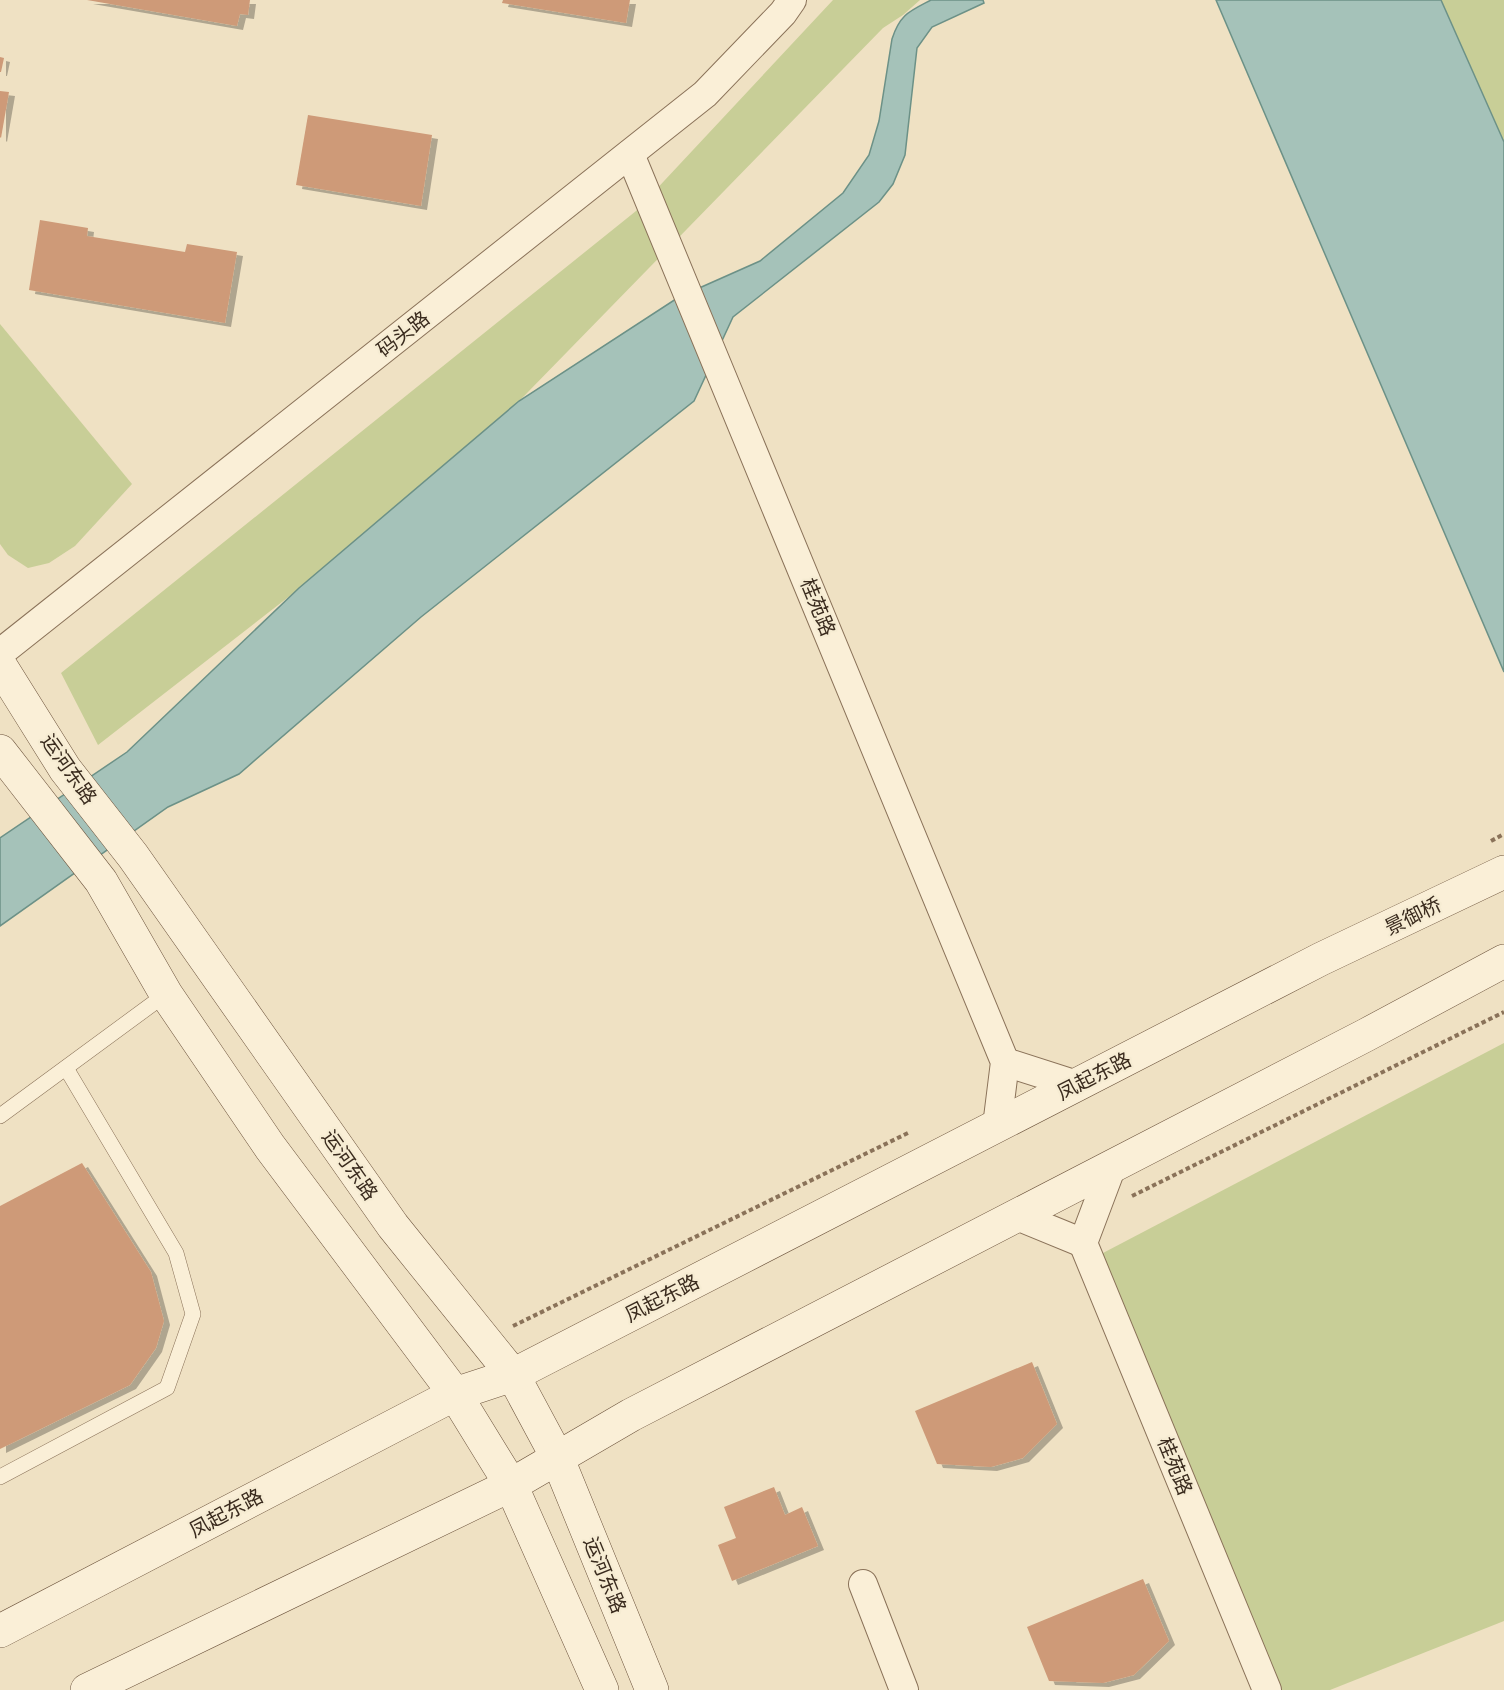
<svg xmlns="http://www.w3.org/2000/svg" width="1504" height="1690" font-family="'Roboto Serif','Noto Sans SC',serif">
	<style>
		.green { fill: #c8ce97 }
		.water { fill: #a5c2b9; stroke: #6c9187; stroke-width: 1.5 }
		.building { fill: #ce9a78; filter: url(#shadow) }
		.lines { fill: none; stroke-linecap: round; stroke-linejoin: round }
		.service-casing { stroke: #8a7259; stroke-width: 16 }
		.minor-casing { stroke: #8a7259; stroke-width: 30 }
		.secondary-casing { stroke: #6c533c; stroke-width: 34 }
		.path { stroke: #8a7259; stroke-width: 4; stroke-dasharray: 4.5 3; stroke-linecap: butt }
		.service { stroke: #faefd7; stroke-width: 15 }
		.minor { stroke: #faefd7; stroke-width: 28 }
		.secondary { stroke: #faefd7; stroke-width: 33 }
		.labels { text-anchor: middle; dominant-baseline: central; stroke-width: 4.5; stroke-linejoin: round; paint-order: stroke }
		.street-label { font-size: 20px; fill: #3a2b1e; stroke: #f6ecd3 }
	</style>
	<defs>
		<filter id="shadow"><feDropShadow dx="6" dy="4" stdDeviation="0" flood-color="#0004"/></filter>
	</defs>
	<rect width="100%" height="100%" fill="#efe1c3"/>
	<!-- green -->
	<g class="green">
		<polygon points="833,0 920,0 903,15 883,28 453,469 98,745 61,673 636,211"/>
		<polygon points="1441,0 1504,0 1504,142"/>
		<polygon points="0,324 132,484 75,546 49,563 28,568 8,555 0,544"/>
		<polygon points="1504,1043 1504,1621 1330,1690 1265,1690 1082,1264"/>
	</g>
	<!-- water -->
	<g class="water">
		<path d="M931,0H983L984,3L932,27L917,48L905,155L893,184L879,202L733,317L694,401L421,617L239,774L168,807L0,926V838L127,752L299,588L519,401L679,297L760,261L843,193L869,155L879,121L892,39C900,14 910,11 931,0Z"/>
		<polygon points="1216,0 1441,0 1504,142 1504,672"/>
	</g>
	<!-- building -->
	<g class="building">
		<polygon points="87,0 250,0 248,15 240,14 237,26"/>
		<polygon points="503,0 630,0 626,23 502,3"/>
		<polygon points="0,57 4,58 1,72 0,72"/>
		<polygon points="0,91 9,92 1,138 0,137"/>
		<polygon points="308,115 432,135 421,206 296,185"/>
		<polygon points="40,220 88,228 87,236 185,252 187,244 237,252 225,323 29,290"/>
		<polygon points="82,1163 151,1272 164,1321 156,1348 130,1385 0,1449 0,1206"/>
		<polygon points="1032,1362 1057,1424 1023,1458 991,1467 937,1464 915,1411"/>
		<polygon points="774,1487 785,1515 802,1507 818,1546 732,1581 718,1545 736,1538 724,1507"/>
		<polygon points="1143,1579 1169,1641 1134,1675 1103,1683 1049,1681 1027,1627"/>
	</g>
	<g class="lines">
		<defs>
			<g id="service">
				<polyline points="0,1116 166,994"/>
				<polyline points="0,1477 167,1388 193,1314 176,1253 66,1068"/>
			</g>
			<g id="minor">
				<polyline points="630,154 1005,1062 997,1126"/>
				<polyline points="0,653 705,94 783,13 792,0"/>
				<polyline points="1005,1062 1077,1085"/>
				<polyline points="1112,1166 1083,1243 1267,1690"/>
				<polyline points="1017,1216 1083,1243"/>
				<polyline points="863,1584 904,1690"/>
			</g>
			<g id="secondary">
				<polyline points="0,665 65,769 133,856 393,1226 513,1375 557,1457 652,1690"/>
				<polyline points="0,751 101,881 166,994 270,1147 455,1394 511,1485 602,1690"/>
				<polyline points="0,1631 455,1394 513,1375 1321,959 1504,872"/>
				<polyline points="87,1690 511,1485 631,1415 1366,1035 1504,961"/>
			</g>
		</defs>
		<!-- service casing -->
		<use href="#service" class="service-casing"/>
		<!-- minor casing -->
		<use href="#minor" class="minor-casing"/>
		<!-- secondary casing -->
		<use href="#secondary" class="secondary-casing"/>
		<!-- path -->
		<g class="path">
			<polyline points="1491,841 1504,834"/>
			<polyline points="1132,1196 1504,1012"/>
			<polyline points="513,1326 908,1133"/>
		</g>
		<!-- service -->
		<use href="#service" class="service"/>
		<!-- minor -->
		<use href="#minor" class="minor"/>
		<!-- secondary -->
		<use href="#secondary" class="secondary"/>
	</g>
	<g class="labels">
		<!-- street labels -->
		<g class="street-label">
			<text transform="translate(403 334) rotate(-38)">码头路</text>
			<text transform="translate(818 607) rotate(68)">桂苑路</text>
			<text transform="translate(69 769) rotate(55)">运河东路</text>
			<text transform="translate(1413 916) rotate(-26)">景御桥</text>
			<text transform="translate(1094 1076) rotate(-27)">凤起东路</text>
			<text transform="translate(350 1165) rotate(55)">运河东路</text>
			<text transform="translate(662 1298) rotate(-27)">凤起东路</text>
			<text transform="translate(1175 1466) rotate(68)">桂苑路</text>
			<text transform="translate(226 1513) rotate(-28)">凤起东路</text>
			<text transform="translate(605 1575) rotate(68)">运河东路</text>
		</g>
	</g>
</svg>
